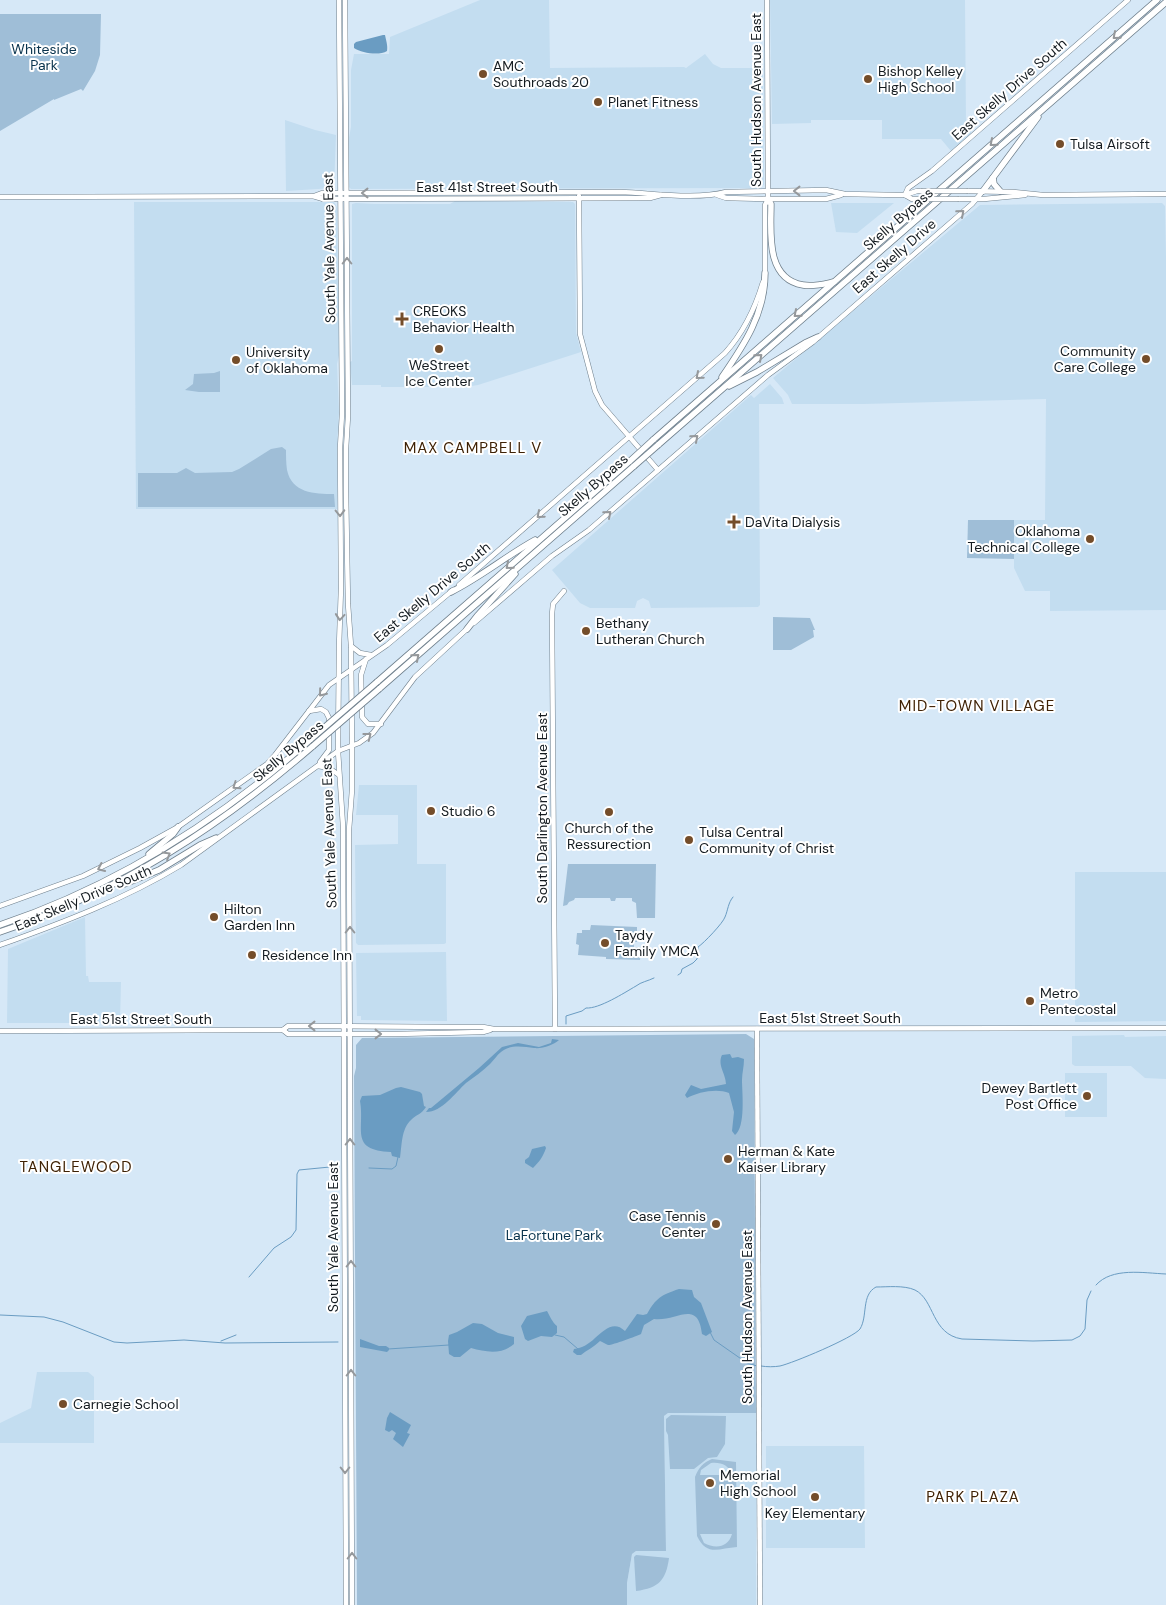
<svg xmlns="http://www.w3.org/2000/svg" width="1166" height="1605" font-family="'DM Sans',sans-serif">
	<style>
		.built { fill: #c3ddf0 }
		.green { fill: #9fbed7; fill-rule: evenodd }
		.water { fill: #6a9cc2 }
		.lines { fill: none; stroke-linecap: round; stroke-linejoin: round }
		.stream { stroke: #6a9cc2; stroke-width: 1 }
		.secondary-casing { stroke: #70808d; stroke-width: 5.5 }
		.primary-casing { stroke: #70808d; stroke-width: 5.5 }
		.highway-casing { stroke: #70808d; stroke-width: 7 }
		.secondary { stroke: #fff; stroke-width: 4.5 }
		.primary { stroke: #fff; stroke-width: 4.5 }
		.highway { stroke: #fff; stroke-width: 5.5 }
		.secondary-bridge-casing { stroke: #70808d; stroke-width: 5.5; stroke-linecap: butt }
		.highway-bridge-casing { stroke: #70808d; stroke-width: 7; stroke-linecap: butt }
		.secondary-bridge { stroke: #fff; stroke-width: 4.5 }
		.highway-bridge { stroke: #fff; stroke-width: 5.5 }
		.oneway { stroke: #95989b }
		.poi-dot { fill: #744d2a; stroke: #fff; stroke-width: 2 }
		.labels { text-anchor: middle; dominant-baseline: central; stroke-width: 4; stroke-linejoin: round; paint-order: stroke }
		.park-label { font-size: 14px; fill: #09334d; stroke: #fff }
		.poi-label { font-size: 14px; fill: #141b20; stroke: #fff; text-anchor: start }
		.street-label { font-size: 14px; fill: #141b20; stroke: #fff }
		.neighbourhood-label { font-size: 15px; letter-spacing: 1px; fill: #3f2205; stroke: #fff }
	</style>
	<rect width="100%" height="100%" fill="#d6e8f7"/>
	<!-- built -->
	<g class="built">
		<polygon points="480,0 549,0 550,68 684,67 686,68 705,54 713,64 721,68 763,68 764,185 758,188 351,189 348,186 348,143 351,127 351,70 354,54 389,54 390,37"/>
		<polygon points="770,0 965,0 966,125 971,131 971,134 951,151 941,139 882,139 882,120 811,120 811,123 772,124"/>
		<polygon points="285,120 315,130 336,135 334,188 286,191"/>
		<polygon points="455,201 573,202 575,204 576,333 581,352 478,385 465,387 381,387 381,385 352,385 350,362 352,361 352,204 356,203 374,204 450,204"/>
		<polygon points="134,202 334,202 337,207 339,355 337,364 339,412 337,449 337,509 136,509"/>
		<polygon points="831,203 894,203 857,233 836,232"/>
		<polygon points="1162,203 1165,206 1166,257 1166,610 1050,611 1050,591 1025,591 1014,568 1014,520 1045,520 1046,399 864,404 792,404 788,395 773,378 980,205"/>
		<polygon points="770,384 782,398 784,404 759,404 760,605 758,607 651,608 649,601 643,598 637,601 635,608 590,608 580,603 552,570 751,395 754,398"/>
		<polygon points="359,785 417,785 417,864 446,864 446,943 444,944 358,945 356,943 355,845 398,844 398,815 356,815"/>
		<polygon points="1075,872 1166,872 1166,1021 1075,1022"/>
		<polygon points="85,917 86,976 88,976 89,982 121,982 120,1023 7,1023 8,949"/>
		<polygon points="446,952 447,1021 361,1020 361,1016 357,1016 356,953"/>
		<polygon points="1124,1035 1125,1037 1166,1036 1166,1079 1145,1078 1131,1066 1075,1066 1072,1064 1072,1036"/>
		<rect x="1065" y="1073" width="42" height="44"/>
		<polygon points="37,1372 88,1372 94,1377 94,1443 0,1443 0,1423 31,1408"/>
		<polygon points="668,1413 756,1413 756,1605 627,1605 627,1583 632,1554 636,1551 666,1551 664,1416"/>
		<polygon points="766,1446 864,1446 865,1548 766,1548"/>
	</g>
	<!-- green -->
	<g class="green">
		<polygon points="0,14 101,14 100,55 95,71 83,91 81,89 54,100 54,99 0,131"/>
		<polygon points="220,371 220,392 199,392 185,390 193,384 194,374 214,373"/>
		<path d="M282,447L286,450C286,456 286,463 287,470C292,493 314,494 334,494L335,507H138V473H177L186,468L195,473L232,472L239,469L271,449Z"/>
		<polygon points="968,520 1014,520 1014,559 967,558"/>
		<polygon points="773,617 810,618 815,630 813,630 814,637 791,650 773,650"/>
		<polygon points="568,864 656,864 655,918 637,918 636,903 632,901 632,898 616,898 615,901 611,901 610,898 575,898 574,900 569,902 567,905 563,906"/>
		<polygon points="591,925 637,927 637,942 634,942 634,947 641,947 640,960 606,959 606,957 578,955 579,945 576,944 577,933 582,933 582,930 590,930"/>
		<polygon points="746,1034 754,1039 756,1413 668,1413 664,1416 666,1551 636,1551 632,1554 627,1583 627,1605 357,1605 354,1076 356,1068 356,1045 362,1038"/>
		<polygon points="671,1415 726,1416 725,1444 717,1457 708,1458 694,1469 670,1469 668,1435 666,1431 666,1419"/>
		<path d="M712,1459L736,1462L737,1547C719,1548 707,1557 697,1536L695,1477C699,1467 703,1463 712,1459ZM711,1463C721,1462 729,1465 732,1475H700L701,1470ZM700,1534H732C728,1548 715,1549 704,1543Z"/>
		<path d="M636,1555L669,1558C666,1580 659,1588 636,1591L634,1557Z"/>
	</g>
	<!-- water -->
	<g class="water">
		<path d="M383,35H385C386,40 388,46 387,51C379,56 362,53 354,48V44L356,42Z"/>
		<path d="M552,1039L559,1040C553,1045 543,1049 534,1048C524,1047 510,1044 501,1052C497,1055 494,1060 490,1064C483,1071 474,1077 466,1083C455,1093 442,1112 426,1112L429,1108H431L479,1068L502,1047L518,1043L539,1047L551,1043Z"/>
		<path d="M730,1054L732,1058L738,1057L744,1059C744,1067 742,1073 742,1080C742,1092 746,1127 735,1135L732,1131L734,1112L729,1093C717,1088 698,1092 687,1098L685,1095L691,1085L701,1089L726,1084C726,1074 717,1065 722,1055Z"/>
		<path d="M401,1087L420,1092L422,1094L424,1106L426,1107C421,1115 417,1114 411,1120C401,1129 402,1146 400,1158L392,1156L391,1152C349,1150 365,1130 360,1101L362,1096L380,1095L396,1088Z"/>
		<path d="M545,1146L546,1148C543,1157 539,1162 533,1168L525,1163V1160L529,1157L532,1149Z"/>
		<path d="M679,1289L692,1290L694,1297L701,1303L712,1332L706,1336L702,1334C698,1298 676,1322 654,1319L644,1325L641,1334C637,1336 610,1346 608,1345C605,1344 603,1342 600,1341C594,1347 587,1350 581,1355H577L573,1352L574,1349C582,1348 589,1344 595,1338C604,1330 614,1320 625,1331L637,1314L643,1315L647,1314C656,1298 661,1295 679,1289Z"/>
		<path d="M547,1311C550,1316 552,1322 557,1326V1333L552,1337L541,1336L528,1341L525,1339L521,1326L527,1316Z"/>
		<path d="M473,1323L482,1324L498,1333L514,1337V1344C501,1355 486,1352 471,1348L460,1357H454L449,1354L448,1341L449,1335L457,1332Z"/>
		<polygon points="360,1339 379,1346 386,1346 389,1348 389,1350 387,1352 360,1347"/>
		<polygon points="390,1412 411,1425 407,1433 410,1434 403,1447 393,1439 396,1433 392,1430 389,1432 385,1430 387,1418"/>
	</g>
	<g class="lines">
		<!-- stream -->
		<g class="stream">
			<path d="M678,975L681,973L682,969L693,963L697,959L698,947C704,943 723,923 725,917C728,910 728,903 733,897"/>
			<path d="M566,1024V1016L582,1011L586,1008C599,1009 624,993 636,986C641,982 648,981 654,978"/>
			<polyline points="369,1168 392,1169 396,1166 398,1157"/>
			<polyline points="249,1277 274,1248 291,1237 296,1230 297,1174 299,1170 330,1167"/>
			<path d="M1096,1285C1112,1267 1143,1273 1166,1274"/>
			<polyline points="0,1315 44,1317 63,1322 114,1342 127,1343 184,1340 225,1343 338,1342"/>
			<polyline points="710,1332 714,1340 747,1363 757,1366"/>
			<polyline points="555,1335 564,1337 578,1349"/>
			<polyline points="221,1341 236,1335"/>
			<polyline points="388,1349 449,1345"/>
			<path d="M761,1366C767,1367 774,1367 780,1366C793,1363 853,1338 860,1329C868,1316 861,1295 876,1287C887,1287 904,1285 915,1290C935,1300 931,1334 962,1339L1033,1341L1072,1340L1080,1336L1085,1329L1087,1300L1091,1291"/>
		</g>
		<defs>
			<g id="secondary">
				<polyline points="968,191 1014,192 1043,195 1166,194"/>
				<polyline points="717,195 726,198 768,199 826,199 841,195"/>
				<polyline points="905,195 908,188 932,171 1128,0"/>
				<polyline points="905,195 912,199 928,199"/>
				<path d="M314,196L322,193H337L621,192C652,193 695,200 726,192L826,190L845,194L897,195H905L917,191H921"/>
				<polyline points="579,196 580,334 595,391 602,405 658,470"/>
				<polyline points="0,197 313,196 323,199 650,198 661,195"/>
				<polyline points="959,199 984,199 1025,195"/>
				<polyline points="765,274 765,205 768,199 767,0"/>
				<path d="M459,585L725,353C744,332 755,309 763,282"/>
				<polyline points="474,623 552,556 589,530 768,375 813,342 972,204 983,191"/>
				<polyline points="351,646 360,653 371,655"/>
				<polyline points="366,659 361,675 362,717 368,724 381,724"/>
				<polyline points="309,711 321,709 326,712 329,718 329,750 320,762"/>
				<polyline points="318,766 329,768 339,775"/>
				<polyline points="0,906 83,876 140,848 178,827 267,764 275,755 329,685 387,645 453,590"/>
				<path d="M0,945C62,923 125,899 181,865L338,751L359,743L373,733L415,677L468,628"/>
				<polyline points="555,1029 552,614 553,604 564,591"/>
				<polyline points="757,1029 760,1605"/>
				<polyline points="283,1030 288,1034 396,1034 483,1032 490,1030"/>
				<polyline points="0,1031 283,1030 288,1026 318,1026 451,1027 483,1027 494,1029 1166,1028"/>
			</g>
			<g id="primary">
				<polyline points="339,0 342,414 340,448 341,588 339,646 338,751 343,826 346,1605"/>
				<polyline points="345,0 348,416 346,449 346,491 348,604 351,646 352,746 352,790 349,830 352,1605"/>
			</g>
			<g id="highway">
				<polyline points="993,178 994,184 1000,191"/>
				<polyline points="983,191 1038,117"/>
				<path d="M768,199L771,204C771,231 765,279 803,285C813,287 824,284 834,282"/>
				<path d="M722,377C744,345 765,314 765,273"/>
				<polyline points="729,386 757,372 805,343 818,337"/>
				<polyline points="653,440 1157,0"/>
				<polyline points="658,445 1166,2"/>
				<path d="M451,592C481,577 506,556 535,540"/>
				<polyline points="467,629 478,615 515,574"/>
				<polyline points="377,682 630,461"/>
				<polyline points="379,689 634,466"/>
				<polyline points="149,854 173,834 178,827"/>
				<polyline points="122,885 159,870 200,845 216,838"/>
				<path d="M0,925C116,886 220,820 311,739"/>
				<path d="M0,932C121,891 217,829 313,746"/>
			</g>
		</defs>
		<!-- secondary casing -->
		<use href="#secondary" class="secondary-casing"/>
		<!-- primary casing -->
		<use href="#primary" class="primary-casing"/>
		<!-- highway casing -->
		<use href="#highway" class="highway-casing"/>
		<!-- secondary -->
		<use href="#secondary" class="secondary"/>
		<!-- primary -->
		<use href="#primary" class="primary"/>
		<!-- highway -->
		<use href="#highway" class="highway"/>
		<defs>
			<g id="secondary-bridge">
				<polyline points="921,191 968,191"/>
				<polyline points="928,199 959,199"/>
			</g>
			<g id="highway-bridge">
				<polyline points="630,461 653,440"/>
				<polyline points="634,466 658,445"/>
				<polyline points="311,739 377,682"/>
				<polyline points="313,746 379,689"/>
			</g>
		</defs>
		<!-- secondary-bridge casing -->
		<use href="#secondary-bridge" class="secondary-bridge-casing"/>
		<!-- highway-bridge casing -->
		<use href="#highway-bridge" class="highway-bridge-casing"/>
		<!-- secondary-bridge -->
		<use href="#secondary-bridge" class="secondary-bridge"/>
		<!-- highway-bridge -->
		<use href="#highway-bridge" class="highway-bridge"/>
	</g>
	<!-- one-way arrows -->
	<defs><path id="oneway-chevron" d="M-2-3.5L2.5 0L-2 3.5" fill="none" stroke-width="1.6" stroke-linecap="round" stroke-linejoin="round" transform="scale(1.25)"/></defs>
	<g class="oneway">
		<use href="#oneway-chevron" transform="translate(1116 36) rotate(139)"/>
		<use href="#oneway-chevron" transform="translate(993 143) rotate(139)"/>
		<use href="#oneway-chevron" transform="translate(797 191) rotate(180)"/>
		<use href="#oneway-chevron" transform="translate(365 193) rotate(-180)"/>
		<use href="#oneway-chevron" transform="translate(961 213) rotate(-41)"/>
		<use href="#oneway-chevron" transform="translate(347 261) rotate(-90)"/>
		<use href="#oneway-chevron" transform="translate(797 314) rotate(139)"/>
		<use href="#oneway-chevron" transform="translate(759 357) rotate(-41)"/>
		<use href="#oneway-chevron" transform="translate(699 376) rotate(139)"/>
		<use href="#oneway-chevron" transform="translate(695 438) rotate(-41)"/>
		<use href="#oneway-chevron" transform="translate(340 513) rotate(89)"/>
		<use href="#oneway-chevron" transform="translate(608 514) rotate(-41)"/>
		<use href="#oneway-chevron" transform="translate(540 515) rotate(139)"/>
		<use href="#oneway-chevron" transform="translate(509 566) rotate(139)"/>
		<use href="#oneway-chevron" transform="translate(340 617) rotate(95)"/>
		<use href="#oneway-chevron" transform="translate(416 657) rotate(-41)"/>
		<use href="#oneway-chevron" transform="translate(322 693) rotate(129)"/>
		<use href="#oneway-chevron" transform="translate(368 736) rotate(-38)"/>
		<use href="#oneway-chevron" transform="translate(236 786) rotate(145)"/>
		<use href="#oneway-chevron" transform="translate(167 855) rotate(-31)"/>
		<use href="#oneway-chevron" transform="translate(101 868) rotate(155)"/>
		<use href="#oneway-chevron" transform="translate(350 930) rotate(-90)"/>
		<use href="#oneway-chevron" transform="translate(312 1026) rotate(180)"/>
		<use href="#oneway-chevron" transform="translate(378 1034)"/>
		<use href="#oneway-chevron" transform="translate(350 1142) rotate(-90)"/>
		<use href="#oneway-chevron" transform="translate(351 1264) rotate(-90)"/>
		<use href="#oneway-chevron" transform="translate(351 1373) rotate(-90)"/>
		<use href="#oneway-chevron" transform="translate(345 1470) rotate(90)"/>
		<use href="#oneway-chevron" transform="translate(352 1556) rotate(-90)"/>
	</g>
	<!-- markers -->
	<g class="poi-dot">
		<circle cx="483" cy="74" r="5"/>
		<circle cx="868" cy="79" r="5"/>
		<circle cx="598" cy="102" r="5"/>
		<circle cx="1060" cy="144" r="5"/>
		<path d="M399.5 311.5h5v5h5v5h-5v5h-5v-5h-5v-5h5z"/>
		<circle cx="439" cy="349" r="5"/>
		<circle cx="1146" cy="359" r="5"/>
		<circle cx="236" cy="360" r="5"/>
		<path d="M731.5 514.5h5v5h5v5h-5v5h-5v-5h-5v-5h5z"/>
		<circle cx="1090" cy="539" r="5"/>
		<circle cx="586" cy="631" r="5"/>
		<circle cx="431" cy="811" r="5"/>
		<circle cx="609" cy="812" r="5"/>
		<circle cx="689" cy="840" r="5"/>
		<circle cx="214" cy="917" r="5"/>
		<circle cx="605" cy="943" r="5"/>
		<circle cx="252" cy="955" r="5"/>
		<circle cx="1030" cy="1001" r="5"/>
		<circle cx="1087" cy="1096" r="5"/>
		<circle cx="728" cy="1159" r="5"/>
		<circle cx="716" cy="1224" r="5"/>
		<circle cx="63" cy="1404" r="5"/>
		<circle cx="710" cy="1483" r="5"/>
		<circle cx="815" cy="1497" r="5"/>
	</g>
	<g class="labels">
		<!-- park labels -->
		<g class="park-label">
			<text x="44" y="49">Whiteside<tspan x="44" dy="16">Park</tspan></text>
			<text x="554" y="1235">LaFortune Park</text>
		</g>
		<!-- poi labels -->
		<g class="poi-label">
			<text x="493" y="66">AMC<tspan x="493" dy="16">Southroads 20</tspan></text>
			<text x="878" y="71">Bishop Kelley<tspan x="878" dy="16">High School</tspan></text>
			<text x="608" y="102">Planet Fitness</text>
			<text x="1070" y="144">Tulsa Airsoft</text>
			<text x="413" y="311">CREOKS<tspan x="413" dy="16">Behavior Health</tspan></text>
			<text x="1136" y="351" text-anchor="end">Community<tspan x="1136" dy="16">Care College</tspan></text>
			<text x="246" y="352">University<tspan x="246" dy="16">of Oklahoma</tspan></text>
			<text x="439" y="365" text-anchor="middle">WeStreet<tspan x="439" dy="16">Ice Center</tspan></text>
			<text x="745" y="522">DaVita Dialysis</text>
			<text x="1080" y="531" text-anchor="end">Oklahoma<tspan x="1080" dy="16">Technical College</tspan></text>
			<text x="596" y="623">Bethany<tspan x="596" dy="16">Lutheran Church</tspan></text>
			<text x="441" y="811">Studio 6</text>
			<text x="609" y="828" text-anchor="middle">Church of the<tspan x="609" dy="16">Ressurection</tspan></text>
			<text x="699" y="832">Tulsa Central<tspan x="699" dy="16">Community of Christ</tspan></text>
			<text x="224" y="909">Hilton<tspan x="224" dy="16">Garden Inn</tspan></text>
			<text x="615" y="935">Taydy<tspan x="615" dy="16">Family YMCA</tspan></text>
			<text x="262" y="955">Residence Inn</text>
			<text x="1040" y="993">Metro<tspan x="1040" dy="16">Pentecostal</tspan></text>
			<text x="1077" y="1088" text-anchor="end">Dewey Bartlett<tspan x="1077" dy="16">Post Office</tspan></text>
			<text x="738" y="1151">Herman &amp; Kate<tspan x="738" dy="16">Kaiser Library</tspan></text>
			<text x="706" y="1216" text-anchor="end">Case Tennis<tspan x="706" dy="16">Center</tspan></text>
			<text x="73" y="1404">Carnegie School</text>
			<text x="720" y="1475">Memorial<tspan x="720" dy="16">High School</tspan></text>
			<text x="815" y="1513" text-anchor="middle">Key Elementary</text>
		</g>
		<!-- street labels -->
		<g class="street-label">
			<text transform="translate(1009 89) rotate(-41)">East Skelly Drive South</text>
			<text transform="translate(756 100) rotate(-90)">South Hudson Avenue East</text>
			<text x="487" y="187">East 41st Street South</text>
			<text transform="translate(898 219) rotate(-41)">Skelly Bypass</text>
			<text transform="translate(329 248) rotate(-91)">South Yale Avenue East</text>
			<text transform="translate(894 256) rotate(-41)">East Skelly Drive</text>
			<text transform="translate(593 485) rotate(-41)">Skelly Bypass</text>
			<text transform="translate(432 592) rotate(-40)">East Skelly Drive South</text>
			<text transform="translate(288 751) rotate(-40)">Skelly Bypass</text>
			<text transform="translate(542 808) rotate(-90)">South Darlington Avenue East</text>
			<text transform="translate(329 833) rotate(-92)">South Yale Avenue East</text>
			<text transform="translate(83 898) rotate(-23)">East Skelly Drive South</text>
			<text x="830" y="1018">East 51st Street South</text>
			<text x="141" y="1019">East 51st Street South</text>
			<text transform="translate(333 1237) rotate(-90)">South Yale Avenue East</text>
			<text transform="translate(747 1317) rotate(-90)">South Hudson Avenue East</text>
		</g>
		<!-- neighbourhood labels -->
		<g class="neighbourhood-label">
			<text x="473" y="448">MAX CAMPBELL V</text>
			<text x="977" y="706">MID-TOWN VILLAGE</text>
			<text x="76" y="1167">TANGLEWOOD</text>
			<text x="973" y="1497">PARK PLAZA</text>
		</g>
	</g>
</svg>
